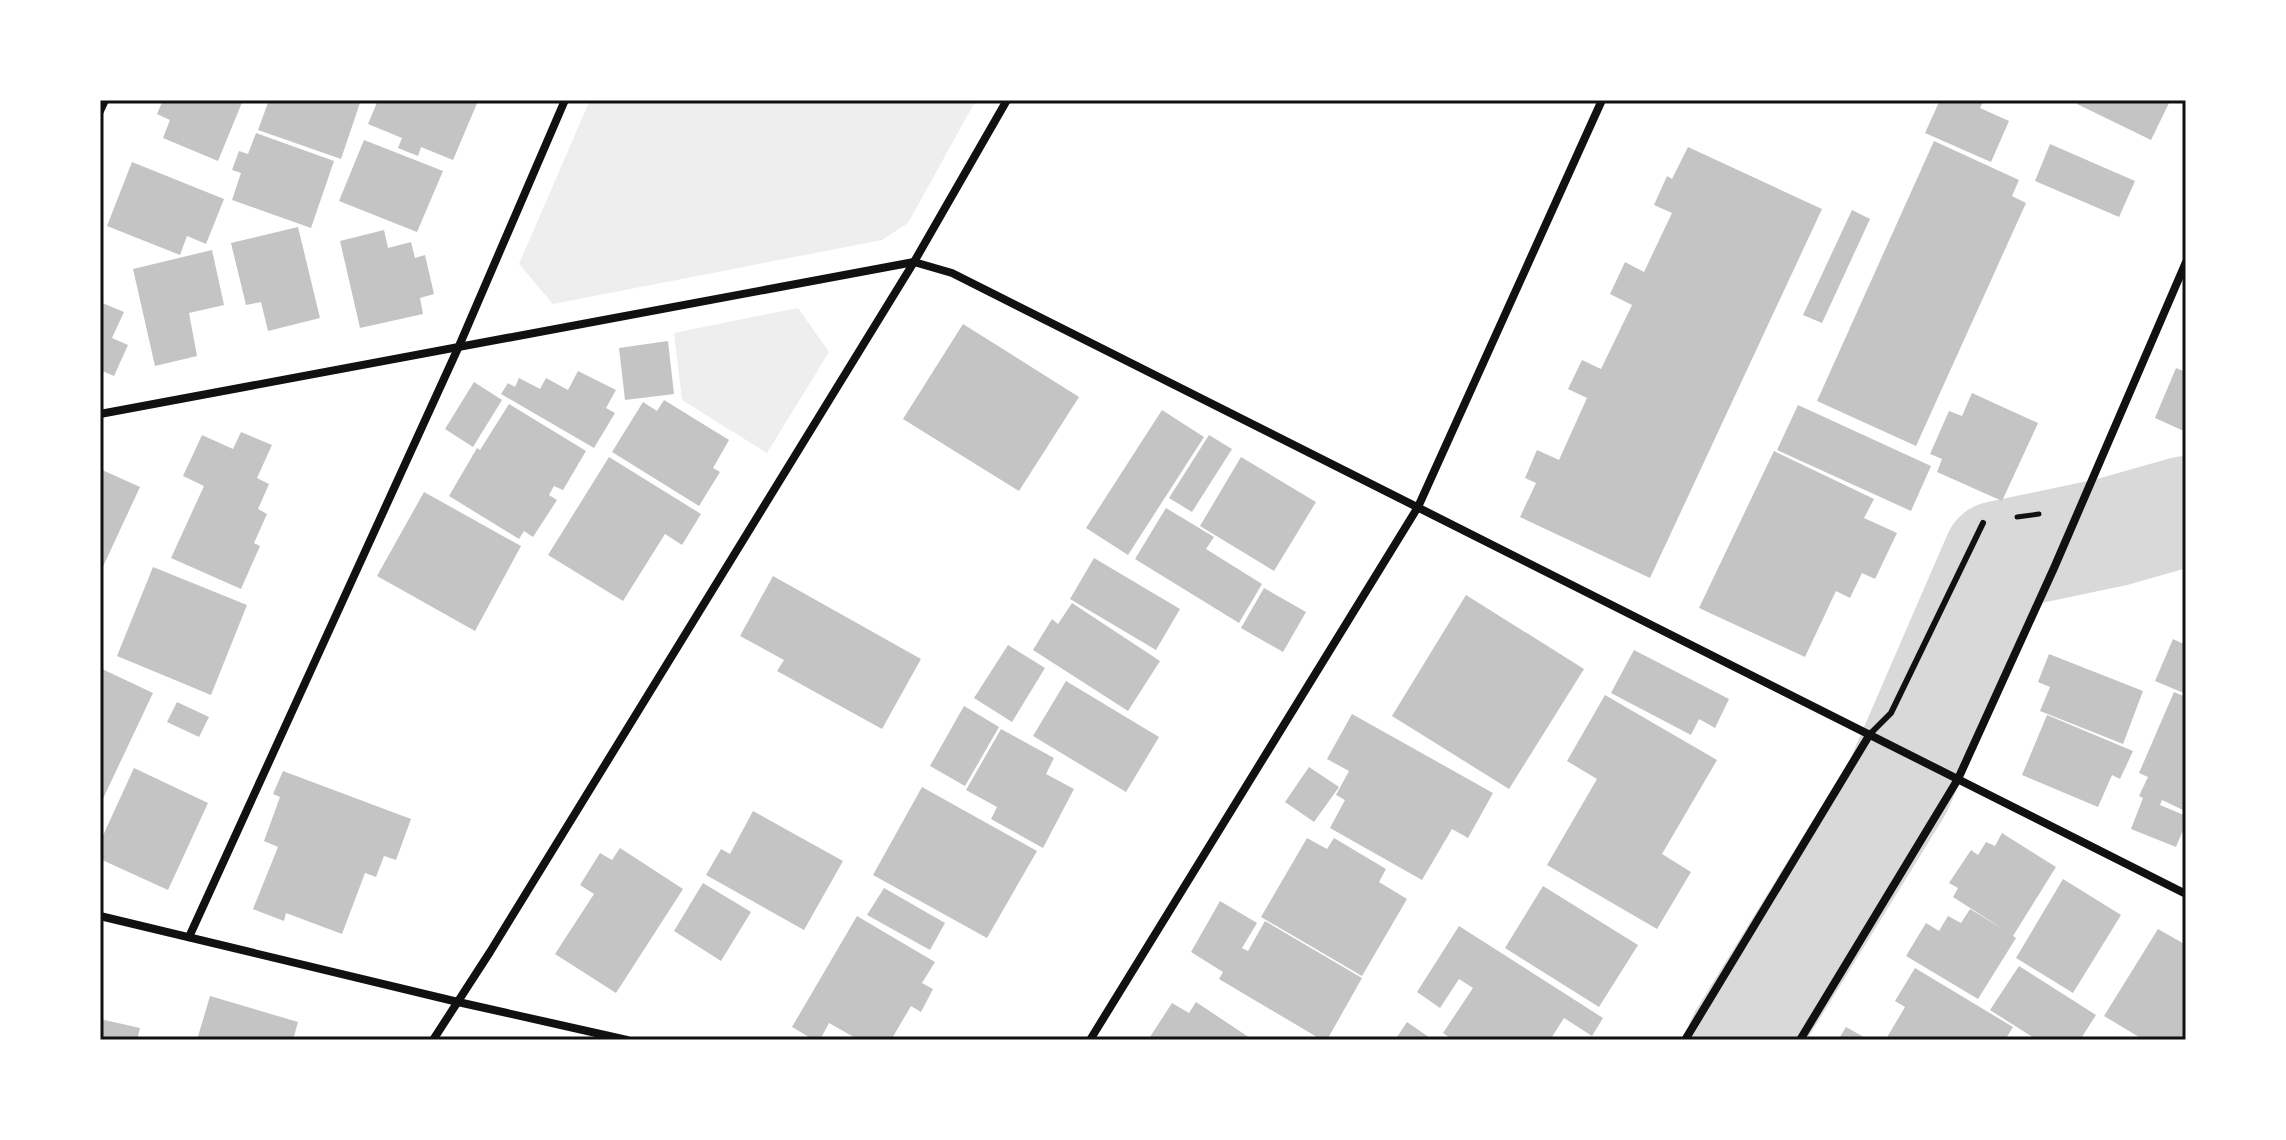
<svg xmlns="http://www.w3.org/2000/svg" width="2286" height="1140" font-family="Inter,sans-serif">
	<style>
		.green { fill: #eee }
		.lines { fill: none; stroke-linecap: round; stroke-linejoin: round }
		.river { stroke: #d9d9d9; stroke-width: 110 }
		.building { fill: #c4c4c4 }
		.path { stroke: #111; stroke-width: 5 }
		.service { stroke: #111; stroke-width: 6 }
		.minor { stroke: #111; stroke-width: 8 }
		.neatline { fill: none; stroke: #111; stroke-width: 3 }
	</style>
	<rect width="100%" height="100%" fill="#fff"/>
	<!-- green -->
	<g class="green">
		<polygon points="590,100 976,100 908,223 882,240 553,304 519,264"/>
		<polygon points="798,308 829,352 767,453 682,400 674,333"/>
	</g>
	<g class="lines">
		<!-- river -->
		<polyline class="river" points="1742,1040 1898,787 1998,556 2112,532 2186,511"/>
	</g>
	<!-- building -->
	<g class="building">
		<polygon points="163,100 243,100 218,161 163,138 170,120 157,114"/>
		<polygon points="269,100 361,100 341,159 258,130"/>
		<polygon points="378,100 476,100 478,101 453,160 421,147 418,156 398,148 402,138 368,124"/>
		<polygon points="1940,100 1984,100 1980,108 2009,121 1991,162 1925,133"/>
		<polygon points="2079,100 2168,100 2170,101 2151,140 2077,104"/>
		<polygon points="256,133 334,161 311,228 232,200 241,173 232,170 239,151 248,154"/>
		<polygon points="364,140 443,171 417,232 339,201"/>
		<polygon points="1934,141 2019,180 2012,196 2026,203 1916,446 1817,401"/>
		<polygon points="2050,144 2135,181 2119,217 2035,181"/>
		<polygon points="1688,147 1822,209 1650,578 1520,517 1536,483 1525,478 1537,450 1559,460 1587,398 1568,389 1582,360 1601,369 1632,305 1610,294 1625,262 1644,272 1672,213 1654,205 1667,176 1672,179"/>
		<polygon points="132,162 224,199 206,244 187,236 180,255 107,226"/>
		<polygon points="1852,210 1870,219 1822,323 1803,315"/>
		<polygon points="298,227 320,318 268,331 261,302 246,305 231,243"/>
		<polygon points="384,230 388,248 411,242 415,258 425,255 434,294 420,298 423,314 360,328 340,241"/>
		<polygon points="212,250 224,305 189,313 197,356 155,366 133,269"/>
		<polygon points="100,302 124,312 112,338 128,345 114,376 100,370"/>
		<polygon points="963,324 1079,397 1019,491 903,419"/>
		<polygon points="668,341 674,394 625,400 619,348"/>
		<polygon points="2176,368 2186,372 2186,432 2155,418"/>
		<polygon points="578,371 616,390 606,408 615,413 594,448 501,394 508,383 515,387 519,378 540,389 546,378 568,390"/>
		<polygon points="474,382 502,400 473,447 445,429"/>
		<polygon points="1972,393 2038,423 2002,501 1937,472 1942,459 1930,454 1949,411 1962,416"/>
		<polygon points="664,400 729,440 713,468 720,472 699,506 612,452 643,402 657,411"/>
		<polygon points="509,404 586,451 563,490 554,486 549,495 557,500 533,537 524,531 519,539 449,496 477,448 480,450"/>
		<polygon points="1798,405 1931,466 1911,511 1777,450"/>
		<polygon points="1162,410 1204,437 1128,555 1086,528"/>
		<polygon points="241,432 272,445 257,478 269,484 258,509 267,514 254,543 260,546 241,589 171,558 204,486 183,476 202,435 233,449"/>
		<polygon points="1209,435 1232,449 1192,512 1169,498"/>
		<polygon points="1774,451 1874,499 1864,518 1897,533 1875,579 1862,573 1850,598 1836,591 1805,657 1699,608"/>
		<polygon points="609,457 701,514 682,545 665,534 623,601 548,555"/>
		<polygon points="1241,457 1316,502 1274,571 1200,526"/>
		<polygon points="100,469 140,487 100,573"/>
		<polygon points="424,492 521,546 475,631 377,576"/>
		<polygon points="1166,508 1214,537 1206,549 1262,584 1239,623 1135,559"/>
		<polygon points="1094,558 1180,609 1156,650 1070,599"/>
		<polygon points="153,567 247,605 211,695 117,656"/>
		<polygon points="773,576 921,659 882,729 777,671 784,660 740,636"/>
		<polygon points="1264,588 1306,612 1283,652 1241,628"/>
		<polygon points="1466,595 1584,669 1509,789 1392,716"/>
		<polygon points="1072,603 1160,661 1128,711 1033,650 1052,619 1058,624"/>
		<polygon points="2173,639 2186,645 2186,694 2155,681"/>
		<polygon points="1008,645 1045,668 1012,722 974,698"/>
		<polygon points="1634,650 1729,699 1715,728 1699,719 1691,735 1611,693"/>
		<polygon points="2049,654 2143,691 2123,744 2040,711 2050,687 2038,682"/>
		<polygon points="100,668 153,693 100,805"/>
		<polygon points="1066,681 1159,737 1126,792 1033,736"/>
		<polygon points="2174,692 2186,697 2186,803 2183,810 2162,800 2160,805 2186,816 2186,823 2176,847 2131,829 2143,798 2139,796 2148,777 2139,773"/>
		<polygon points="1605,695 1717,760 1662,854 1691,872 1657,929 1547,865 1597,779 1567,761"/>
		<polygon points="177,702 209,717 199,737 167,722"/>
		<polygon points="964,706 999,727 965,786 930,766"/>
		<polygon points="1352,714 1493,793 1468,838 1452,829 1422,880 1330,828 1345,800 1336,795 1349,771 1327,759"/>
		<polygon points="2047,715 2133,751 2120,779 2112,775 2098,807 2022,775"/>
		<polygon points="1001,729 1054,758 1046,774 1074,789 1043,848 991,819 997,807 966,790"/>
		<polygon points="1309,767 1339,787 1314,822 1285,802"/>
		<polygon points="134,768 208,803 168,890 100,859 100,842"/>
		<polygon points="283,771 411,819 396,860 384,856 376,877 365,873 342,934 286,913 284,921 253,909 278,847 264,841 280,797 273,794"/>
		<polygon points="922,787 1037,851 987,938 873,875"/>
		<polygon points="753,811 843,861 804,930 706,875 721,849 730,854"/>
		<polygon points="2002,833 2056,867 2013,936 2016,938 1978,999 1906,956 1926,923 1939,931 1948,916 1961,923 1970,909 2006,931 1953,897 1958,888 1949,883 1971,850 1978,855 1986,842 1995,846"/>
		<polygon points="1307,838 1327,849 1334,838 1386,869 1379,882 1407,899 1362,976 1261,917"/>
		<polygon points="620,848 683,889 616,993 555,954 594,894 580,885 600,853 612,860"/>
		<polygon points="2063,879 2121,915 2073,993 2016,958"/>
		<polygon points="703,883 751,912 721,961 674,931"/>
		<polygon points="1543,886 1638,945 1599,1007 1505,948"/>
		<polygon points="884,888 945,923 930,950 867,915"/>
		<polygon points="1220,901 1257,923 1242,948 1248,951 1265,921 1362,978 1327,1040 1322,1040 1219,979 1223,972 1191,952"/>
		<polygon points="857,916 935,962 922,983 933,989 921,1012 911,1006 891,1040 859,1040 829,1023 820,1040 814,1040 792,1027"/>
		<polygon points="1459,926 1603,1018 1592,1036 1564,1018 1550,1040 1453,1040 1443,1033 1473,988 1459,979 1440,1008 1417,992"/>
		<polygon points="2158,929 2186,945 2186,1040 2144,1040 2104,1016"/>
		<polygon points="2019,966 2096,1015 2080,1040 2037,1040 1990,1010"/>
		<polygon points="1915,968 2013,1027 2005,1040 1886,1039 1905,1007 1895,1001"/>
		<polygon points="210,996 298,1022 293,1040 197,1040"/>
		<polygon points="1196,1002 1253,1040 1148,1040 1172,1003 1189,1013"/>
		<polygon points="100,1019 140,1028 137,1040 100,1040"/>
		<polygon points="1407,1022 1433,1040 1395,1040"/>
		<polygon points="1846,1027 1869,1040 1838,1040"/>
	</g>
	<g class="lines">
		<!-- path -->
		<polyline class="path" points="2017,517 2039,514"/>
		<!-- service -->
		<polyline class="service" points="1870,734 1891,713 1983,523"/>
		<!-- minor -->
		<g class="minor">
			<polyline points="100,111 105,100"/>
			<polyline points="100,414 914,262 952,273 2186,894"/>
			<polyline points="100,916 458,1002 627,1040"/>
			<polyline points="189,937 459,346 565,100"/>
			<polyline points="433,1040 490,952 914,262 1007,100"/>
			<polyline points="1090,1040 1418,507 1602,100"/>
			<polyline points="1685,1040 1870,734"/>
			<polyline points="1800,1040 1958,779 2054,568 2186,262"/>
		</g>
	</g>
	<!-- border -->
	<rect width="2286" height="1140" fill="none" stroke="#ffffff" stroke-width="204"/>
	<rect x="102" y="102" width="2082" height="936" class="neatline"/>
</svg>
